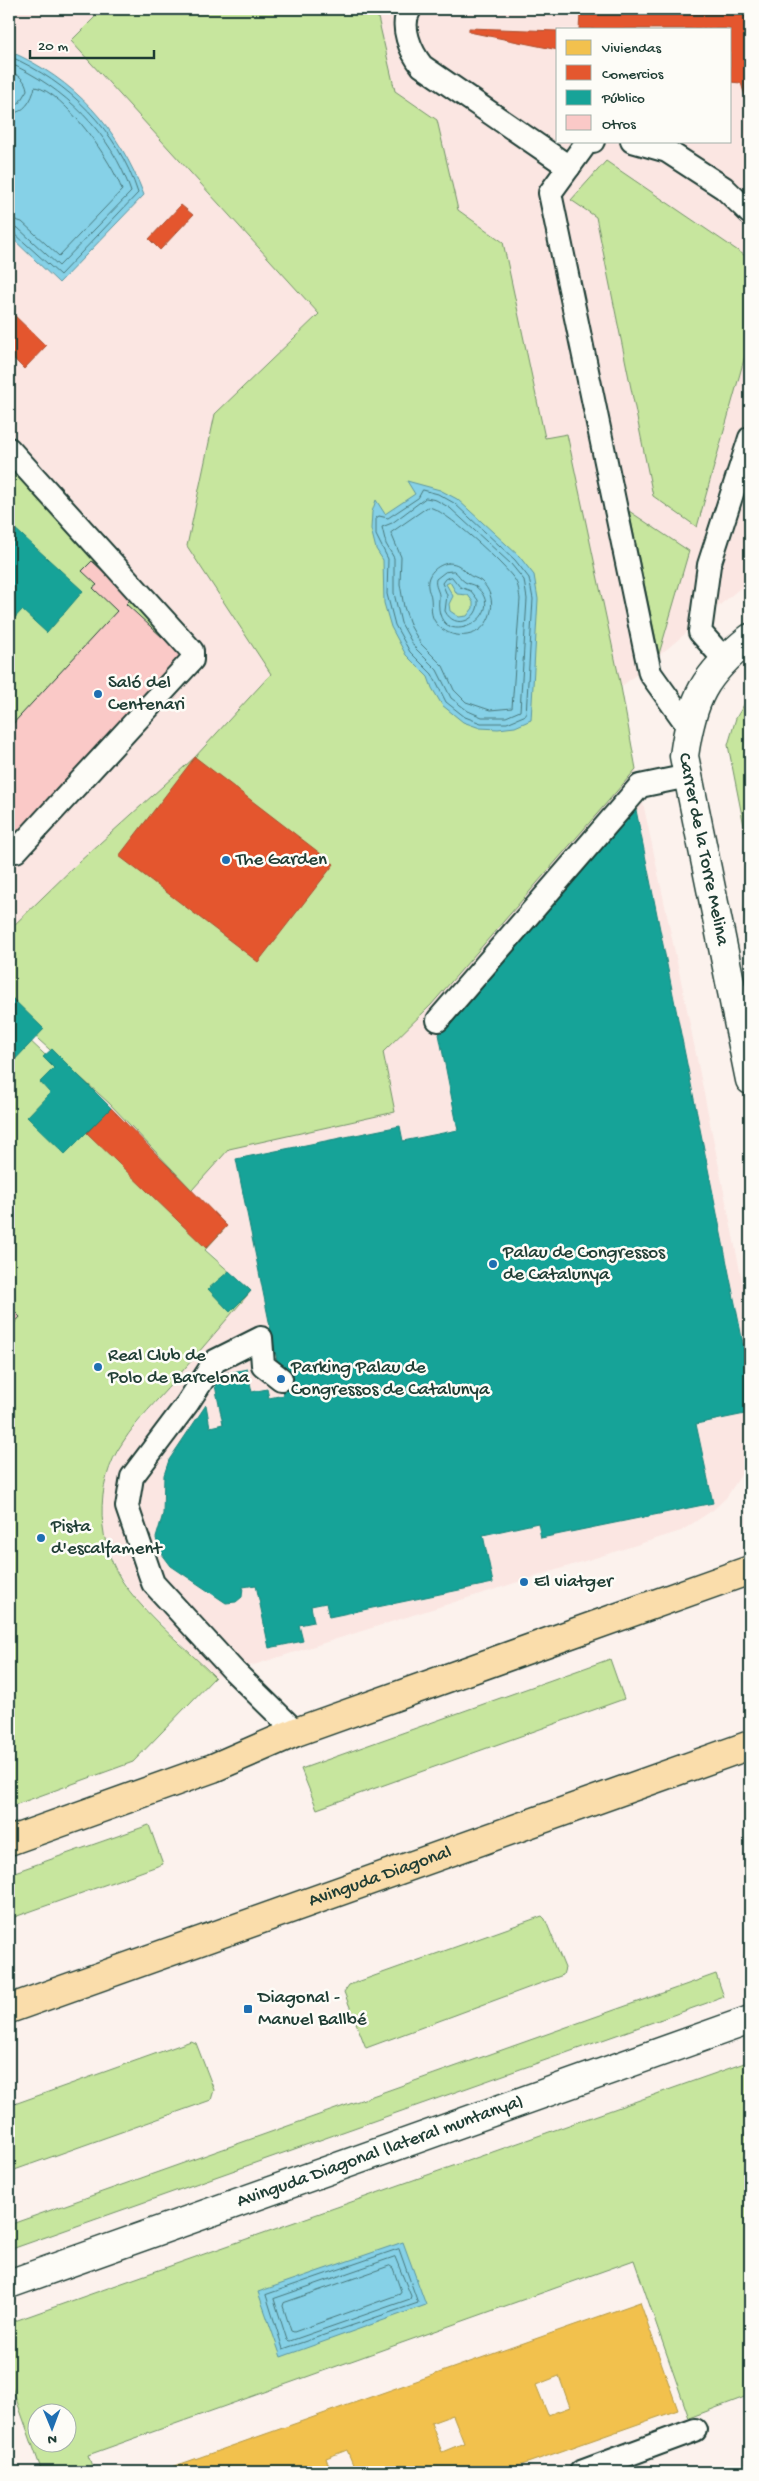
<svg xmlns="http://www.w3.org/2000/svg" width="759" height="2481" font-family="'Gochi Hand',sans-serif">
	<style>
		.built { fill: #fbe6e2; fill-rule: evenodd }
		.green { fill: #c7e69e; stroke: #739269; fill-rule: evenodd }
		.water { fill: #86d1e7; stroke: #5d969f; fill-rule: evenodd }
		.homes { fill: #f2c14e; stroke: #b39946; fill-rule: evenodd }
		.shops { fill: #e4572e; stroke: #a94f30 }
		.public { fill: #17a398; stroke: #19847a }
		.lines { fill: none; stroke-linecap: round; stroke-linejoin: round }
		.shore { stroke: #48787c; stroke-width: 1 }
		.building { fill: #fac9c7; stroke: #1f3d34 }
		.lane-casing { stroke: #1f3d34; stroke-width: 26 }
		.street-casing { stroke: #1f3d34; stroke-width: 31 }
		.primary-casing { stroke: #1f3d34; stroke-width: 31 }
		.lane { stroke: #fdfcf7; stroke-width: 22 }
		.street { stroke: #fdfcf7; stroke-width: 28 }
		.primary { stroke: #faddab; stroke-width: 28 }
		.poi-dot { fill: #1f6fb2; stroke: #fdfcf7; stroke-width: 2 }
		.labels { text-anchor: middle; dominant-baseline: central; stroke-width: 5; stroke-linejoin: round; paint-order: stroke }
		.poi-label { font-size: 19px; fill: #1f3d34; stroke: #fdfcf7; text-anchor: start }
		.street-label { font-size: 19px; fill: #1f3d34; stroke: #fdfcf7 }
	</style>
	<rect width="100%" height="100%" fill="#fcf2ed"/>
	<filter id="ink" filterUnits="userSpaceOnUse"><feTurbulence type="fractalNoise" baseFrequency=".02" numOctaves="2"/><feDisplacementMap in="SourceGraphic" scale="10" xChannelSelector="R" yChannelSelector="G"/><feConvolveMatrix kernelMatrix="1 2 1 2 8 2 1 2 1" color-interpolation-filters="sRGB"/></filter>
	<g filter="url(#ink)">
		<!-- built -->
		<path class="built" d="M9,9H750V580L621,687L636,770L683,990L750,1320V1461L726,1498L713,1510L681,1531L215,1677L138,1601L118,1573L107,1547L103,1530V1493L106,1478L122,1442L250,1291L87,1133L110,1108L84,1079L9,923V862L204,660L9,430ZM558,29H730V141H558Z"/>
		<!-- green -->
		<g class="green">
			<polygon points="103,9 376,9 395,91 437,120 458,210 503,242 545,438 567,434 621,687 636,769 431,1005 383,1052 395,1112 229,1149 192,1190 109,1103 9,1013 9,930 78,863 195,757 271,674 187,546 215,414 319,314 71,41"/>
			<polygon points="606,161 750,259 750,338 697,527 653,496 596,217 571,200"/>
			<polygon points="9,438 204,660 9,866"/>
			<polygon points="629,511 689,551 659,654"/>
			<polygon points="750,695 750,856 728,745 736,718"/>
			<path d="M9,1021L227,1226L205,1250L251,1291C225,1321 200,1351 174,1381C157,1401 137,1420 123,1442C93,1484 96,1547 127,1588C152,1621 186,1648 215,1677L133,1762L9,1807Z"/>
			<polygon points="610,1659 624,1699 317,1809 301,1769"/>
			<polygon points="149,1825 163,1864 9,1919 9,1874"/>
			<polygon points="542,1916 545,1919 565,1968 563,1975 366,2048 344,1992 349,1985"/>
			<polygon points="716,1974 724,1997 9,2250 9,2225"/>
			<polygon points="191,2041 196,2043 214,2090 211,2100 9,2172 9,2106"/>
			<path d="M750,2061V2395L689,2418L634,2260L88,2455L94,2472H42L9,2379V2323ZM38,2414H68V2444H38Z"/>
		</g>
		<!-- water -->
		<g class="water">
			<path d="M9,51C75,79 119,129 144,195L59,283L9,235V97L16,89L9,82Z"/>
			<path d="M407,481L440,490L457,499L519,556L534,575L538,599L531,720L515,727L498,729L480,728L463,722L442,705L432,688L428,677L406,655L391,627L384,603L383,560L376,549L371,529L372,512L376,500L385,514L415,494ZM450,582L457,594L468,595L473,602V608L467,616L459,617L450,611L449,604L453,596L446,584Z"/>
			<polygon points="403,2242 426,2305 281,2357 258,2292"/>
		</g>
		<!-- homes -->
		<path class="homes" d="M640,2302L678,2410L502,2472H356L347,2450L326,2458L331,2472H158ZM559,2376L570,2407L548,2415L536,2385ZM453,2415L464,2443L442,2452L431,2423Z"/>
		<!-- shops -->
		<g class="shops">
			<polygon points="534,9 750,9 750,112 741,83 730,82 730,29 579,29 580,14 528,12"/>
			<polygon points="469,28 558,31 558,50 469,32"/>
			<polygon points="181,205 193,215 160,250 149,239"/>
			<polygon points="9,310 46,346 24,369 9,354"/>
			<polygon points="195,757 334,864 258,962 119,856"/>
			<polygon points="111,1108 227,1226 206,1248 87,1133"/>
		</g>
		<!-- public -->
		<g class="public">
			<polygon points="12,526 83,591 47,633 22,610 9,624 9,529"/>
			<polygon points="635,805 750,1378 750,1413 696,1424 713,1503 541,1538 538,1523 483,1535 493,1583 329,1617 326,1603 311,1606 314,1622 299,1625 303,1641 269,1648 256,1585 243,1587 242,1597 236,1602 226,1603 171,1566 159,1550 156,1538 163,1514 164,1475 169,1460 206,1405 210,1427 223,1424 213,1376 247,1369 252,1392 267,1389 269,1398 284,1395 236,1159 400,1126 403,1141 458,1130 439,1034"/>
			<polygon points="9,995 44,1029 9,1066"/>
			<polygon points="52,1049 111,1108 65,1154 27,1117 50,1093 40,1082 54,1068 43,1057"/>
			<polygon points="229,1271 251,1291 230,1312 208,1289"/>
		</g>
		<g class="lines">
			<!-- shore -->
			<g class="shore">
				<path d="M9,56C69,82 118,131 138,193L60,275L14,233L9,232"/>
				<path d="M9,63C64,87 112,134 131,192L59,266L18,228L9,225"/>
				<path d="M9,73C18,73 26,80 27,90L19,103L9,106"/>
				<path d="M9,114C25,113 32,100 35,87C64,91 113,163 122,190L59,256L22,222L9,218"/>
				<polygon points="423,490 438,494 454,503 515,560 529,578 533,599 526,715 507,723 481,723 465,717 446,702 432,674 410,652 395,625 387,594 388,559 376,535 376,518 379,516 388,518 418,498"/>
				<polygon points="426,498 436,500 450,508 511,564 524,580 527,599 520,711 506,717 482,717 468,711 451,698 437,670 415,648 401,623 394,593 394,558 386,544 382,527 392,523"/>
				<path d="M428,507C442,506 507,567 515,580C519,586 519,593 520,599L512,708L490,710L466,702L454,690L443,666L421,644L411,627L404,607L400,584L401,557L391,533Z"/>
				<path d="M448,563C458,563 461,567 468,574C471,577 477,578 481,581C493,592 495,609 486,623C474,641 445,639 434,620C430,612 432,606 431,598C431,594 428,591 428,587C426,574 437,565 448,563Z"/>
				<path d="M454,571C459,574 460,579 465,582C468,584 472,584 475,586C514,616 433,657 439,598C440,591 434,587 436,579L445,572Z"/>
				<path d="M452,577L460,587L471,591L478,600C480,620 455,631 445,611L447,595L442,583L445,579Z"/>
				<polygon points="399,2249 418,2303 283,2349 266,2295"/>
				<polygon points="395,2257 411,2296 410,2299 290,2341 287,2340 274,2299"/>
				<polygon points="390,2266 393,2268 401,2291 400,2294 294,2332 291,2331 283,2306 284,2303"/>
			</g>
		</g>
		<!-- building -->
		<g class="building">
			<polygon points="92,561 132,598 126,604 187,660 17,844 9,837 9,728 117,611 93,588 97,585 82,571"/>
			<polygon points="9,1306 20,1317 9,1329"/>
		</g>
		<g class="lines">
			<defs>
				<g id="lane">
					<path d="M410,9C399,26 411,52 422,66L569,167"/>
					<polyline points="593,141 587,142 550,193 650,673 688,726"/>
					<polyline points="632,141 667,151 724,188 750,213"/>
					<polyline points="9,449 192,651 192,660 16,851"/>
					<polyline points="724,659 700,632 709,565 750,438"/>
					<polyline points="438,1020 640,786 688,776"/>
					<polyline points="281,1379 263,1365 261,1338 215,1361 187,1404 132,1477 127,1507 153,1583 234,1671 296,1732"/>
					<polyline points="581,2472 695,2430"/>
				</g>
				<g id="street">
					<path id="s1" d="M750,638C704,675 692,698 684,756L750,1080"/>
					<path id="s2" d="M9,2284L750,2020"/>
				</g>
				<g id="primary">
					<polyline points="9,1841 213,1768 296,1732 750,1570"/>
					<path id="s3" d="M9,2009L750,1745"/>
				</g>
			</defs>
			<!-- lane casing -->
			<use href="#lane" class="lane-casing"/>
			<!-- street casing -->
			<use href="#street" class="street-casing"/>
			<!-- primary casing -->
			<use href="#primary" class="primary-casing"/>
			<!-- lane -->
			<use href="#lane" class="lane"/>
			<!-- street -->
			<use href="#street" class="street"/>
			<!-- primary -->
			<use href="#primary" class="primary"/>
		</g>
	</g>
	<!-- markers -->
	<g class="poi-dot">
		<circle cx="98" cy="694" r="5"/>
		<circle cx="226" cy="860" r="5"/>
		<circle cx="493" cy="1264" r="5"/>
		<circle cx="98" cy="1367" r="5"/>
		<circle cx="281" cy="1379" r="5"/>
		<circle cx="41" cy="1538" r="5"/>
		<circle cx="524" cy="1582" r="5"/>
		<rect x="243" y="2004" width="10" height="10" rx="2.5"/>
	</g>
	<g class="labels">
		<!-- poi labels -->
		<g class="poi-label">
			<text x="108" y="683">Saló del<tspan x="108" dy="22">Centenari</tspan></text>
			<text x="236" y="860">The Garden</text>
			<text x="503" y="1253">Palau de Congressos<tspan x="503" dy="22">de Catalunya</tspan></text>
			<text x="108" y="1356">Real Club de<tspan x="108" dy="22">Polo de Barcelona</tspan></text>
			<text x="291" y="1368">Parking Palau de<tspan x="291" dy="22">Congressos de Catalunya</tspan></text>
			<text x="51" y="1527">Pista<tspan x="51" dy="22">d'escalfament</tspan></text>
			<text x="534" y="1582">El viatger</text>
			<text x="258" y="1998">Diagonal -<tspan x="258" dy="22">Manuel Ballbé</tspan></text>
		</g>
		<!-- street labels -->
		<g class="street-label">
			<text stroke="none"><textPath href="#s1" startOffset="235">Carrer de la Torre Melina</textPath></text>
			<text stroke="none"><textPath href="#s3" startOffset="394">Avinguda Diagonal</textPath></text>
			<text stroke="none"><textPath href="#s2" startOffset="394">Avinguda Diagonal (lateral muntanya)</textPath></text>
		</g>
	</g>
	<!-- margin -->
	<rect width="759" height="2481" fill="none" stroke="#fdfcf7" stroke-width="30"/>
	<rect x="15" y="15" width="729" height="2451" fill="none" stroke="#1f3d34" stroke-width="2" filter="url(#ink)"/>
	<!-- legend -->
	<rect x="556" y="28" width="175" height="115" fill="#fdfcf7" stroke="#a4b0a9"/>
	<rect x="566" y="40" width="25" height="15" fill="#f2c14e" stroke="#a4b0a9"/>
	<text x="602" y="52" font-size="15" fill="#1f3d34">Viviendas</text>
	<rect x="566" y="65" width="25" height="15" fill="#e4572e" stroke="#a4b0a9"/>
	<text x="602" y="78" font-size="15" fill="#1f3d34">Comercios</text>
	<rect x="566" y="90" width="25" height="15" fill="#17a398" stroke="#a4b0a9"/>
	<text x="602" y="102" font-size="15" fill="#1f3d34">Público</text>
	<rect x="566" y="115" width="25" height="15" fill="#fac9c7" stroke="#a4b0a9"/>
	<text x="602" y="128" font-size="15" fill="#1f3d34">Otros</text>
	<!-- north arrow -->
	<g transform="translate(52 2428) rotate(179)"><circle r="24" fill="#fdfcf7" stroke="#a4b0a9"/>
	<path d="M0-4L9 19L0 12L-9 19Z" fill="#1f6fb2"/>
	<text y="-8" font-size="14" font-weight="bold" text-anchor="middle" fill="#1f3d34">N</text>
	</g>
	<!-- scale -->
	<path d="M30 50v8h124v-8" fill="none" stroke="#1f3d34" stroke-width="2.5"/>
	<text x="38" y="50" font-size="15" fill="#1f3d34" stroke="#fdfcf7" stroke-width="4" paint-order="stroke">20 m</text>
</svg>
